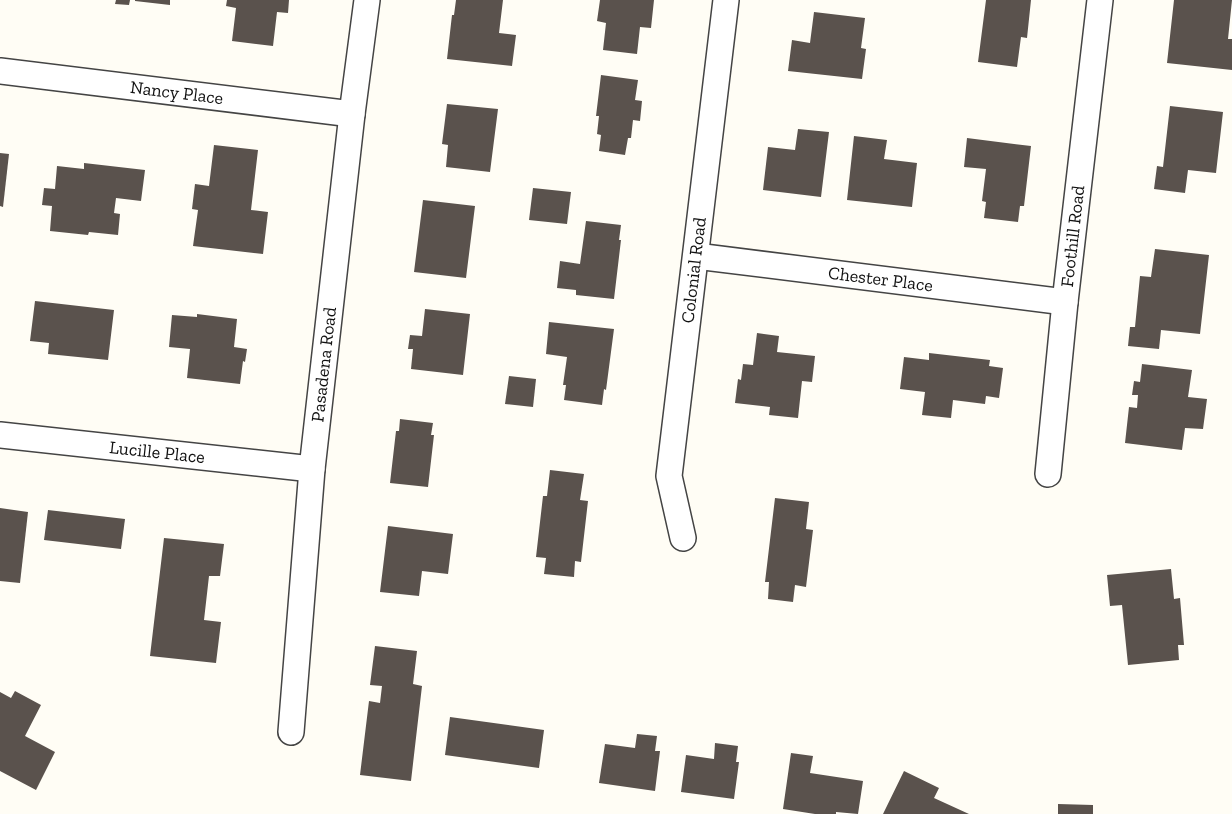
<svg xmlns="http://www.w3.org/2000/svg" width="1232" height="814" font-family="'Zilla Slab',serif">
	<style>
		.building { fill: #5a524d }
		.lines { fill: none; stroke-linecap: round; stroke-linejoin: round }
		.minor-casing { stroke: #444; stroke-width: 28 }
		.minor { stroke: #fff; stroke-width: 25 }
		.labels { text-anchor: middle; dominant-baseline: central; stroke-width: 5; stroke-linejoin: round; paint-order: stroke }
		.street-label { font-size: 18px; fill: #111; stroke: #fff }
	</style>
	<rect width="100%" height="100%" fill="#fffdf5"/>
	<!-- building -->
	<g class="building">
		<polygon points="116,0 130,0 129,5 115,4"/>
		<polygon points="135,0 170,0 170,5 135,1"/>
		<polygon points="227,0 289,0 288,13 277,12 273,46 232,41 236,8 226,6"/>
		<polygon points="456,0 503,0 499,33 516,35 512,66 447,59 452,15 454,15"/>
		<polygon points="600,0 654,0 651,28 640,27 637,54 603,50 606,23 597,21"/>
		<polygon points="986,0 1031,0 1027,38 1021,37 1017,67 978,62"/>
		<polygon points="1174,0 1232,0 1228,39 1232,39 1232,70 1167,63"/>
		<polygon points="814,12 865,18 861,48 866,49 862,79 788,71 792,40 810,43"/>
		<polygon points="601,75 638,80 635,100 642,101 640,121 633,120 631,138 628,138 625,155 599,151 601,135 597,134 599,116 596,116"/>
		<polygon points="447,104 498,109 490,172 446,167 448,145 442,144"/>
		<polygon points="1170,106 1223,112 1216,173 1188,170 1185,193 1154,189 1157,166 1163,167"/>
		<polygon points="798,129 829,132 821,197 763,190 768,147 795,150"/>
		<polygon points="854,136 887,140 884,159 917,163 912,207 847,200"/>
		<polygon points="967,138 1031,146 1024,206 1020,206 1018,222 984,218 986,202 982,201 986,169 964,167"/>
		<polygon points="214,145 258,150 251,210 268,212 263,254 193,246 198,210 192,209 195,184 209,186"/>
		<polygon points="0,153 9,154 3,207 0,206"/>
		<polygon points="84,163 145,170 141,201 116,198 114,213 120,214 118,235 89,232 88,235 50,231 52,206 42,205 44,188 55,189 57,166 84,169"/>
		<polygon points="533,188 571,192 567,224 529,220"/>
		<polygon points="423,200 475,206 466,278 414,272"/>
		<polygon points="586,221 621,225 619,240 621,240 614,299 576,295 576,290 557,288 560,261 580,264"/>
		<polygon points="1155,249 1209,255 1200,334 1161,330 1159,349 1128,346 1130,327 1135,327 1140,276 1151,277"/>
		<polygon points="35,301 114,310 108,360 48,354 49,343 30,341"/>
		<polygon points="425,309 470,314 463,375 411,369 413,349 408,349 410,335 422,336"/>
		<polygon points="197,314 237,319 234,347 247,349 245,362 243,361 240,384 187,378 190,349 169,347 172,315 197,317"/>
		<polygon points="549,322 614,329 606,390 604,389 602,405 564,400 566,385 563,385 567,357 546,354"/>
		<polygon points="757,333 779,336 777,352 815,356 812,382 802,381 798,418 769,415 770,407 735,403 738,379 741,380 743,364 753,365"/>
		<polygon points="929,353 990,360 989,366 1003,368 999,398 986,396 985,404 953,400 951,418 922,415 925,392 900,389 904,357 929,360"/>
		<polygon points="1142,364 1192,370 1188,397 1207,399 1203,429 1185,428 1182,450 1125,443 1129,407 1137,408 1138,395 1132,395 1134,381 1140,382"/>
		<polygon points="509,376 536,379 533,407 505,404"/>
		<polygon points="400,419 433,423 431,435 434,435 428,487 390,483 396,431 399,431"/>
		<polygon points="550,470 584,474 580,500 588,501 581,562 575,561 574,577 544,574 546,558 536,557 543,496 547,496"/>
		<polygon points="775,498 809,502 806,529 813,530 806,587 795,585 793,602 768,599 769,582 765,582"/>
		<polygon points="0,508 28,512 20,583 0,581"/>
		<polygon points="48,510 125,519 121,549 44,540"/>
		<polygon points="388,526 453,534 448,574 422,571 419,596 380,592"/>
		<polygon points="164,538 224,544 220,576 209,576 204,620 221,622 216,663 150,656"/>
		<polygon points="1171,569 1174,599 1180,598 1184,645 1178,645 1179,660 1128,665 1122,605 1110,606 1107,575"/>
		<polygon points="375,646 417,651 413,684 422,686 411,781 360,775 369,701 380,703 382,686 370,685"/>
		<polygon points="15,691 41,705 25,736 55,752 36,790 0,771 0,692 11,698"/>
		<polygon points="450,717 544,730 539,768 445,755"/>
		<polygon points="637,734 657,736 655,751 660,751 655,791 599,783 605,744 635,748"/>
		<polygon points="715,743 738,746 736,762 739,762 734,799 681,792 686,755 714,759"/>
		<polygon points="791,753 813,756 810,773 863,781 858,814 836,812 836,814 815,814 783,809"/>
		<polygon points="904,771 939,788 934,798 969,814 883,814"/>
		<polygon points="1058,804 1093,805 1093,814 1058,814"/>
	</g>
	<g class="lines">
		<defs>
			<g id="minor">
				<path id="s1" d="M0,71L352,114"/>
				<path id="s2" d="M696,256L1065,302"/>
				<path id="s3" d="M0,435L312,469"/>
				<path id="s4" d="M1048,474L1065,302L1100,0"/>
				<path id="s5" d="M683,538L669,476L726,0"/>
				<path id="s6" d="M291,732L312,469L352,114L367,0"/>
			</g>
		</defs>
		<!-- minor casing -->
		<use href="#minor" class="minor-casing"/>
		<!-- minor -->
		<use href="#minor" class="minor"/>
	</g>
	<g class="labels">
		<!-- street labels -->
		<g class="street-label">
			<text stroke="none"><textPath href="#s1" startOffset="178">Nancy Place</textPath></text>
			<text stroke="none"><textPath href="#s4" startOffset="239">Foothill Road</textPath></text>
			<text stroke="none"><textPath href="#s5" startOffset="271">Colonial Road</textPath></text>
			<text stroke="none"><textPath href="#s2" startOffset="186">Chester Place</textPath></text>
			<text stroke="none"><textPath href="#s6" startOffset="369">Pasadena Road</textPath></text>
			<text stroke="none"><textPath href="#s3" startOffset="158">Lucille Place</textPath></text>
		</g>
	</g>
</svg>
